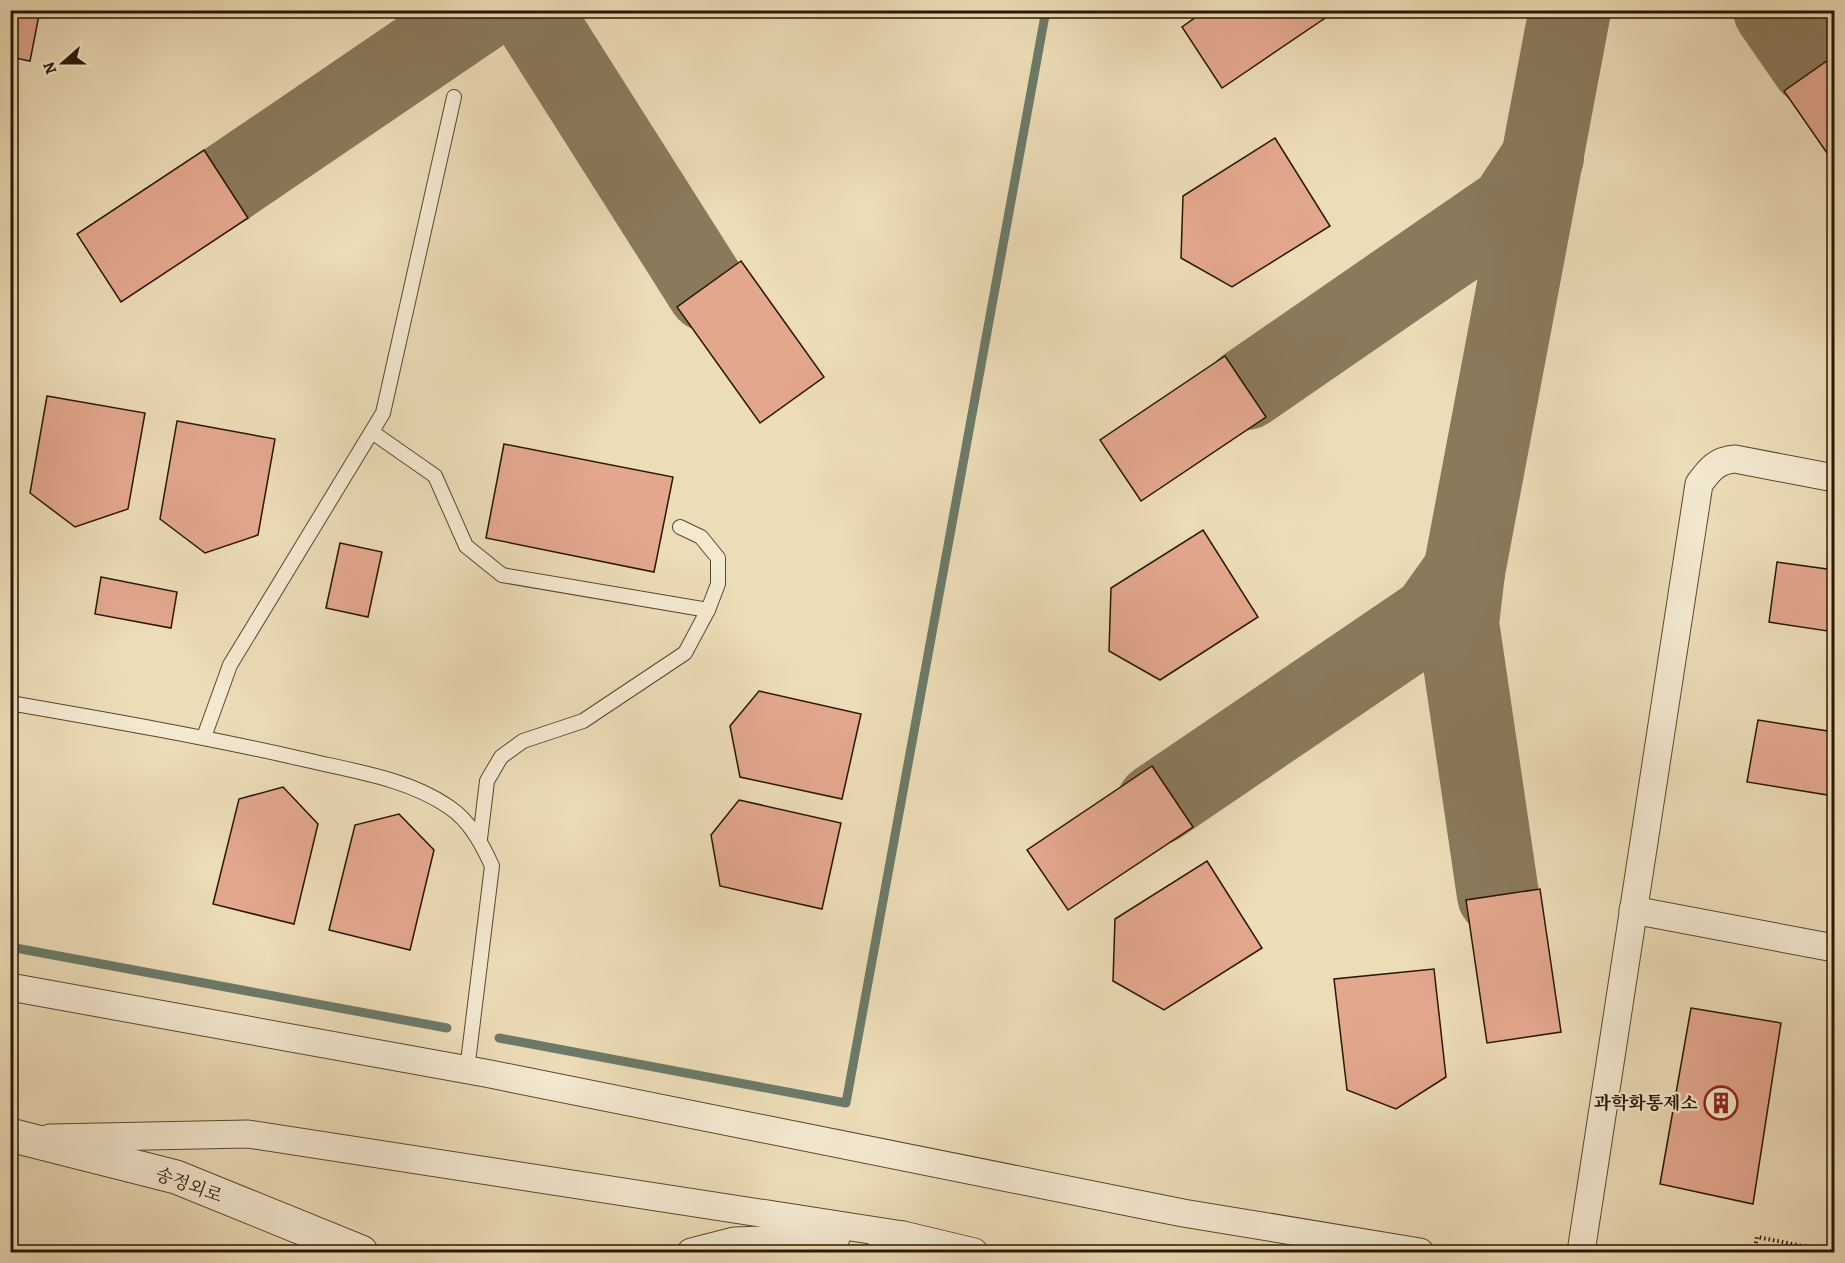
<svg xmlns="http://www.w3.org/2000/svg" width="1845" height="1263" font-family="Alegreya,'Noto Serif KR',serif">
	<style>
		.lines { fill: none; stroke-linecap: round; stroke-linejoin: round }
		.stream { stroke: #6c7a69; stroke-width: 9 }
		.taxiway { stroke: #8a7a5c; stroke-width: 82 }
		.building { fill: #e3a78e; stroke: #291700; stroke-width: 1.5 }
		.service-casing { stroke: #5a482e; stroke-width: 16 }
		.minor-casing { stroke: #5a482e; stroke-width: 29 }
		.tertiary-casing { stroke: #5a482e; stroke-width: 35 }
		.path { stroke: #291700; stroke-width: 4; stroke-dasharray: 1.5 3; stroke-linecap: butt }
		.service { stroke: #f3e8d0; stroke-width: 14 }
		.minor { stroke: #f3e8d0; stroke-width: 27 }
		.tertiary { stroke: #f3e8d0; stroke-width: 33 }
		.labels { text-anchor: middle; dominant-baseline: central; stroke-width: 4.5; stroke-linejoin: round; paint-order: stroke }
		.poi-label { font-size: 18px; font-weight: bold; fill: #291700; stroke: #f3e8d0; text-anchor: end }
		.street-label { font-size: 18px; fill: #291700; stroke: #f3e8d0 }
	</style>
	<rect width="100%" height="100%" fill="#ecdcb7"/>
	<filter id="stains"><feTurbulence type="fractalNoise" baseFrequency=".00333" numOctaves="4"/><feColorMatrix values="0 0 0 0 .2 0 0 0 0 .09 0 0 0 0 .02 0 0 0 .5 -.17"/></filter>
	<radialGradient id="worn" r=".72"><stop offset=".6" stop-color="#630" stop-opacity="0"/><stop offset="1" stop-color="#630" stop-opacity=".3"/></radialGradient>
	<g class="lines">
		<!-- stream -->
		<g class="stream">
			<polyline points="10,947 447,1028"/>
			<polyline points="499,1038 846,1103 1046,10"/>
		</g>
		<!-- taxiway -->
		<g class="taxiway">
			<polyline points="530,10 708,291"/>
			<polyline points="1774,10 1812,65"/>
			<polyline points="225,185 482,10"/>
			<polyline points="1246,389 1510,207 1543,157"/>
			<polyline points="1157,804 1432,617 1464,572"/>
			<polyline points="1498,895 1458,623 1464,572 1570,10"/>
		</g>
	</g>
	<!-- building -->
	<g class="building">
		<polygon points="10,10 39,15 30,61 10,57"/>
		<polygon points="1206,10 1337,10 1222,88 1182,27"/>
		<polygon points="1834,56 1834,163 1784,91"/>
		<polygon points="1275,138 1330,226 1232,287 1181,258 1183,196"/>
		<polygon points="10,139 16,140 10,167"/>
		<polygon points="204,150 248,218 121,302 77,234"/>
		<polygon points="741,261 824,377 760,423 677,307"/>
		<polygon points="1225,356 1266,417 1141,501 1100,440"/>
		<polygon points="47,396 145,413 128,509 75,527 30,493"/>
		<polygon points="177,421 275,439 258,535 205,553 160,519"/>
		<polygon points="504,444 673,477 654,572 486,538"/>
		<polygon points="1203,530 1258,617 1160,680 1109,651 1111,588"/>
		<polygon points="340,543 382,552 368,617 326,608"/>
		<polygon points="1777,562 1834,570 1834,632 1769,622"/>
		<polygon points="101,577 177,592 171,628 95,614"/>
		<polygon points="759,691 861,714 842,799 740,777 730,726"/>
		<polygon points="1758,720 1834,732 1834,796 1747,782"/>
		<polygon points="1152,766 1193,827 1068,910 1027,850"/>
		<polygon points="283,787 318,824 294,924 213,904 239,799"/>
		<polygon points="739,800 841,823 822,909 720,886 711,835"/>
		<polygon points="399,814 434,850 410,950 329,930 355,825"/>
		<polygon points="1207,861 1262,948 1164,1010 1113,981 1115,919"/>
		<polygon points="1540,889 1561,1032 1487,1043 1466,900"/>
		<polygon points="1434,969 1446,1077 1396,1109 1347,1090 1334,979"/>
		<polygon points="1691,1008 1781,1023 1753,1204 1660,1184"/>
	</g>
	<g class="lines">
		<defs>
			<g id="service">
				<polyline points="372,432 435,476 466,546 502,575 708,610"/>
				<path d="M10,703C108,720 206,737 302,759C352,771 407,778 449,807C470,821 482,844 492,866L467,1070"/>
				<polyline points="204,737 230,665 383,413 454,97"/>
				<polyline points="480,839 487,781 501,757 523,741 583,721 685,653 708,610 718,584 718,558 701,537 680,527"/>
			</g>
			<g id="minor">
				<polyline points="1633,910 1834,948"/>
				<polyline points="10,987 485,1073 1183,1213 1420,1252"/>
				<polyline points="50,1138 248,1134 903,1235 879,1252"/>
				<polyline points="884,1236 903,1235 974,1252"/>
				<polyline points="691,1252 734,1241 836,1238"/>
				<path d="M1581,1252L1699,484C1709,470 1717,460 1735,459L1834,478"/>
			</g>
			<polyline id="tertiary" points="10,1135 176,1177 361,1252"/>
		</defs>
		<!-- service casing -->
		<use href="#service" class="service-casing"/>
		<!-- minor casing -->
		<use href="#minor" class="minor-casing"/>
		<!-- tertiary casing -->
		<use href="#tertiary" class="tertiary-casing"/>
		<!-- path -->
		<polyline class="path" points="1754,1252 1757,1237 1833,1252"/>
		<!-- service -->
		<use href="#service" class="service"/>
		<!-- minor -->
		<use href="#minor" class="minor"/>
		<!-- tertiary -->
		<use href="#tertiary" class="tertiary"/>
	</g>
	<!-- icons -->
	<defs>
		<symbol id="building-ring" viewBox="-11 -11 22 22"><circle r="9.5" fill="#f3e8d0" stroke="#8f2418" stroke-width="1.5"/><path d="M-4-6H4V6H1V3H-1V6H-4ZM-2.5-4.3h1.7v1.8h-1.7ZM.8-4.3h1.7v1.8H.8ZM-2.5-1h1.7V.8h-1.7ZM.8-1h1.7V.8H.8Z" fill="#8f2418"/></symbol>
	</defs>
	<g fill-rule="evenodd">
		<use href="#building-ring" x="1702" y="1084" width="38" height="38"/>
	</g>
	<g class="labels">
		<!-- poi labels -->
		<g class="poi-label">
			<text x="1698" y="1103">과학화통제소</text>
		</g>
		<!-- street labels -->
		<g class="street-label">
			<text transform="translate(189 1185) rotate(20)">송정외로</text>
		</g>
	</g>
	<!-- margin -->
	<rect width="1845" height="1263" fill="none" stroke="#ecdcb7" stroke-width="36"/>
	<rect x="12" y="12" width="1821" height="1239" fill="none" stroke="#291700" stroke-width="3"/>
	<rect x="18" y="18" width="1809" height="1227" fill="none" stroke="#291700" stroke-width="1.5"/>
	<!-- north arrow -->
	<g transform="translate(63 63) rotate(249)" stroke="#f3e8d0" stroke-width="4.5" paint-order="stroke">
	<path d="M0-4.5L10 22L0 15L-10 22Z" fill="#291700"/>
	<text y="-9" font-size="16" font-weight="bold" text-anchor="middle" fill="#291700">N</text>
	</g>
	<rect width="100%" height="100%" filter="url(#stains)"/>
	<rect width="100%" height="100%" fill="url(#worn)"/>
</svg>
